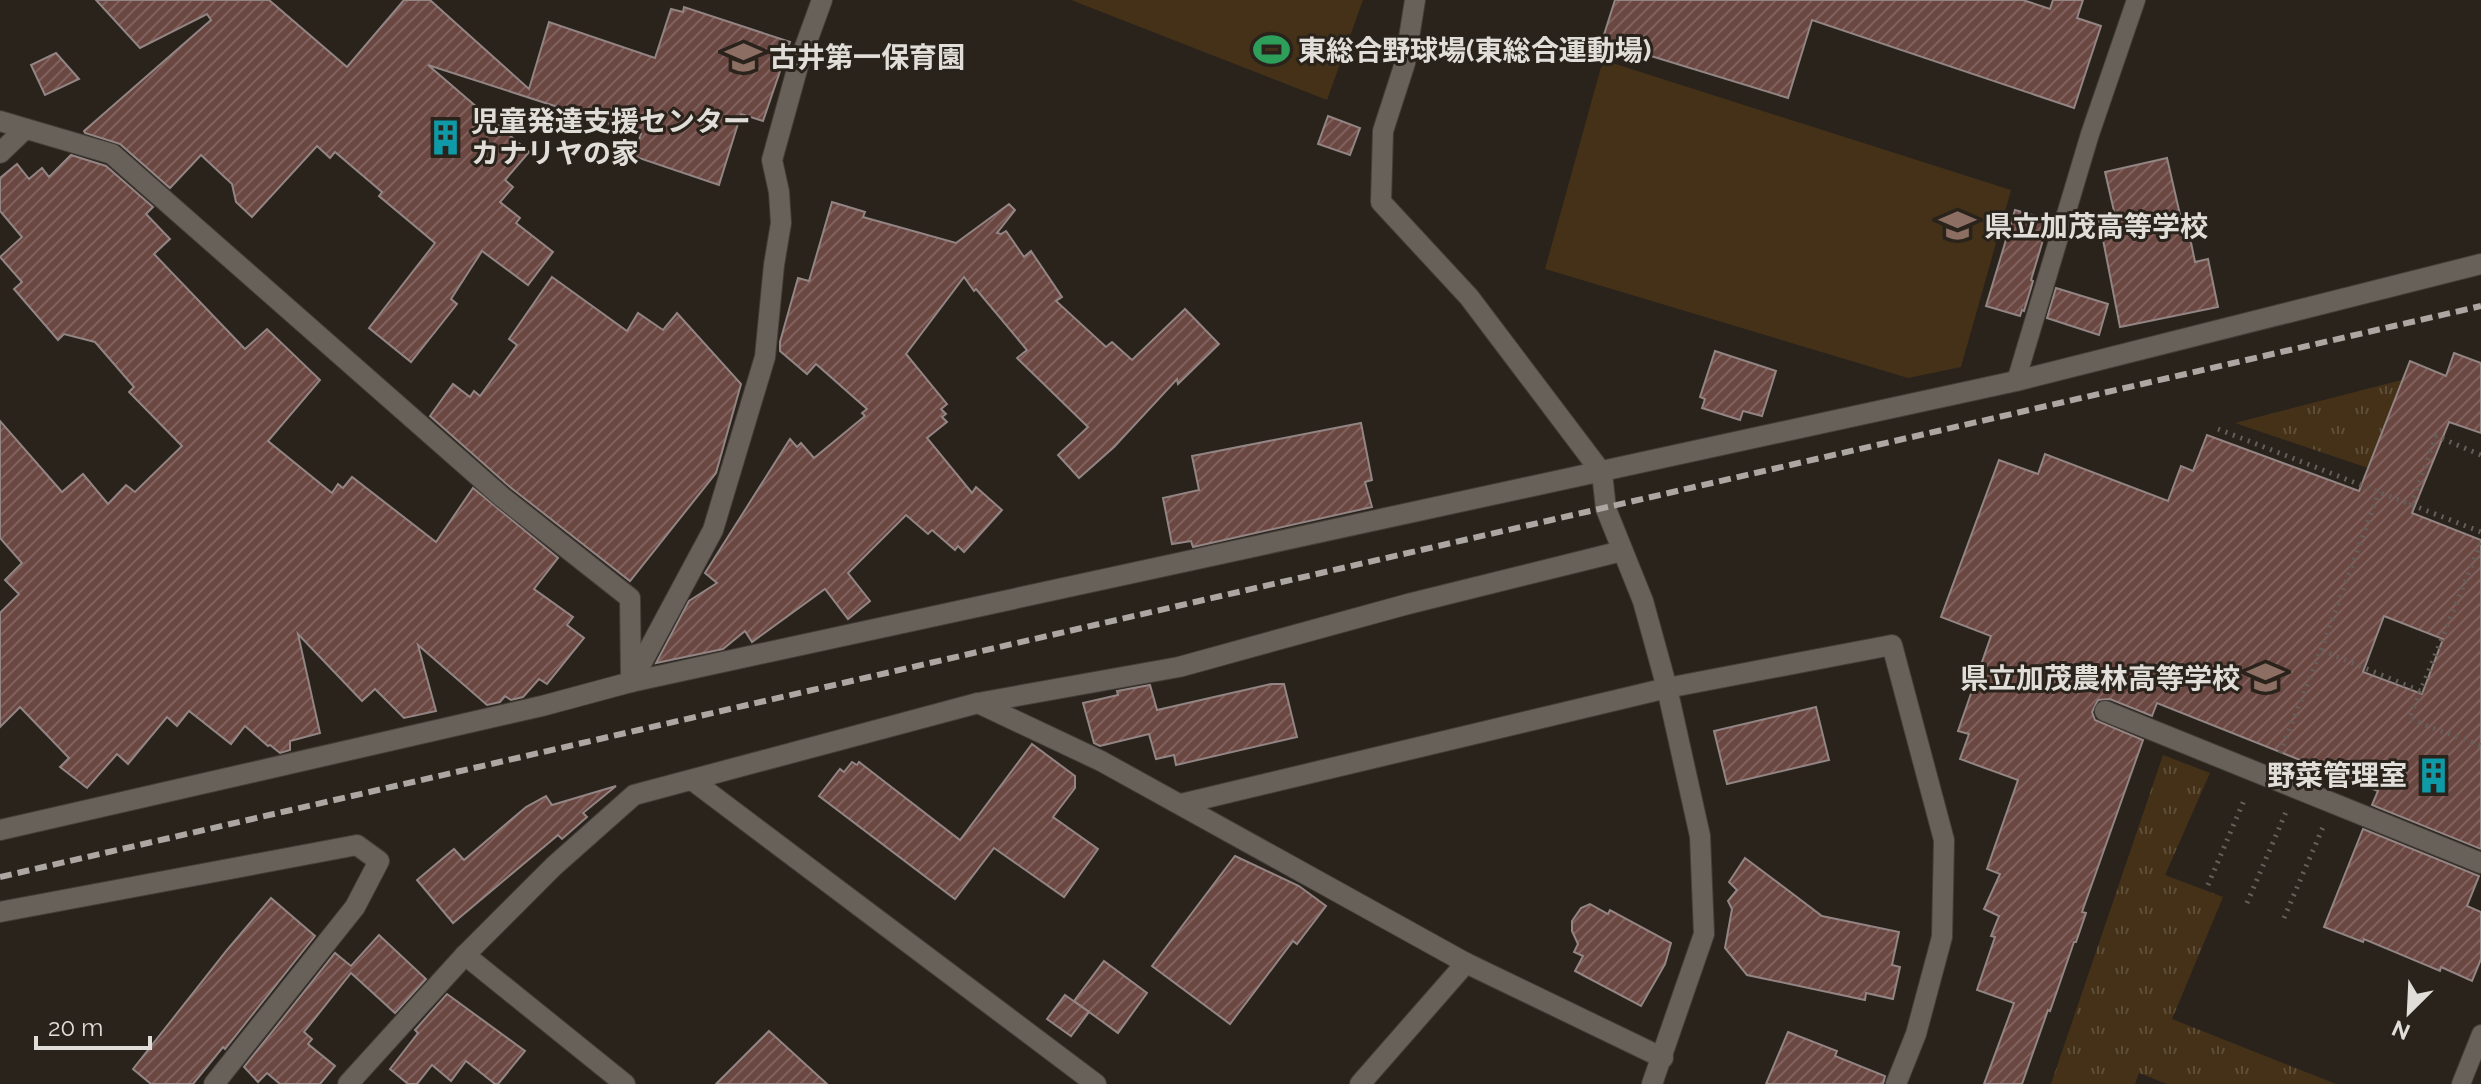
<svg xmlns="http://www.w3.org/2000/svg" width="2481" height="1084" font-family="Raleway,'Noto Sans JP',sans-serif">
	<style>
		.grass { fill: url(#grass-tufts) }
		.park { fill: #443118 }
		.building { fill: url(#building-hatch); stroke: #928583; stroke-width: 2; fill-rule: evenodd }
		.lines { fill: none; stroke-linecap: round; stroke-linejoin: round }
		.lane-casing { stroke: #443e38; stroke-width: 20 }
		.street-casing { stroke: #443e38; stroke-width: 22 }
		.path { stroke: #645f59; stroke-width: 5; stroke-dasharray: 2 6; stroke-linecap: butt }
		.lane { stroke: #686159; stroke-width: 18 }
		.street { stroke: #686159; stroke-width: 20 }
		.rail { stroke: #aca7a2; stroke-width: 6; stroke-dasharray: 12 6; stroke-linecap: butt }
		.labels { text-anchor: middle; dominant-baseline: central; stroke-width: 6; stroke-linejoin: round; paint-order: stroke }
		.poi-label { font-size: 28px; font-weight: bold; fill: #e1ddd8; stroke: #29231c; text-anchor: start }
	</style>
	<defs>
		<pattern id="grass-tufts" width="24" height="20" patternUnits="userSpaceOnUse" patternTransform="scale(2)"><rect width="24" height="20" fill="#443118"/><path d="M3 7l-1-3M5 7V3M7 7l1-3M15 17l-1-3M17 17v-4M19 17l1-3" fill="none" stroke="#5f4e39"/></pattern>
		<pattern id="building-hatch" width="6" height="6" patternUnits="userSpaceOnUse" patternTransform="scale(2)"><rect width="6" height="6" fill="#6b4742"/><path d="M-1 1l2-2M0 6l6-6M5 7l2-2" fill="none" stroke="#80615d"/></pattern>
	</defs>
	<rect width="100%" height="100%" fill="#29231c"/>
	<!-- grass -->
	<g class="grass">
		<polygon points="2417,376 2374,470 2235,423"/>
		<polygon points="2163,755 2210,773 2165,875 2223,897 2172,1019 2336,1084 2167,1084 2139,1073 2135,1084 2051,1084"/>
	</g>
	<!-- park -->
	<g class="park">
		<polygon points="1071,0 1363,0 1327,100"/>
		<polygon points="1603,60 2011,190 1961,367 1908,378 1545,269"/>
	</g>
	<!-- building -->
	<g class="building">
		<polygon points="96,0 269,0 347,67 404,0 430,0 529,89 549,22 655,58 671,9 683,12 684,7 790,42 763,121 741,114 719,185 633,156 641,134 428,65 529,152 505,180 513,187 500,202 520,218 516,223 553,252 528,285 482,251 451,299 457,304 411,362 369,328 435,243 379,196 382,192 335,152 330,158 317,146 252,217 236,202 232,184 201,155 170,188 120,144 85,133 84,131 211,20 207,14 140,48"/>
		<polygon points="1615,0 2023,0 2050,9 2053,0 2083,0 2077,18 2101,26 2074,108 1812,20 1788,98 1602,41"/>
		<polygon points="56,53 79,79 45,95 31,65"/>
		<polygon points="1328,116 1360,128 1350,155 1318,144"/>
		<polygon points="71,155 106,166 153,207 146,214 170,239 154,254 245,349 267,329 320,380 268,441 332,493 338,484 343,488 352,477 436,542 473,488 558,558 534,589 573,617 567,625 584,638 547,684 539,679 523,697 511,700 505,696 500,702 487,705 418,645 436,711 404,718 375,689 362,701 298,634 320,733 290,741 290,750 280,753 270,745 268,746 245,726 231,744 189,711 177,726 167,717 128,764 117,754 87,788 60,767 69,758 20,707 0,727 0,613 19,594 5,580 22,563 0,538 0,421 62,492 83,474 108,504 126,485 135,492 182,446 129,392 134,387 95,342 64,334 58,340 14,289 22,282 0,257 22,237 0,211 0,178 17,164 29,179 42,168 49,177"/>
		<polygon points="2167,158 2181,219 2186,218 2195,262 2208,259 2218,307 2120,327 2098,214 2114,211 2105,172"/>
		<polygon points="832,202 865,212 863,217 956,243 1009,204 1015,210 997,233 1001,234 1006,231 1024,257 1031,251 1062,297 1056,301 1106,347 1112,342 1132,360 1185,309 1219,344 1178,384 1177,379 1114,447 1079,478 1058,455 1088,427 1017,358 1027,350 976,289 974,291 964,277 906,354 947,404 941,409 946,414 942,417 947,422 927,438 972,493 976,487 1002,510 964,552 958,546 955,550 932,530 928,534 906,515 848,573 870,601 848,619 825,589 752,642 745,631 723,649 656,663 689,601 717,583 705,573 790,439 797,447 801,443 814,458 865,416 862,413 867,409 816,364 807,374 780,351 780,342 798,278 809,281"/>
		<polygon points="2015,210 2049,220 2031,280 2033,281 2024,311 2022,310 2020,316 1986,306"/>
		<polygon points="552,277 627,331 638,313 663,330 677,313 741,384 716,473 630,581 510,487 430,416 453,384 470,397 474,391 480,396 517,345 509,339"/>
		<polygon points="2056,288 2108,304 2099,335 2047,318"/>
		<polygon points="1715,351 1776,371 1762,416 1743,411 1740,420 1702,408 1705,399 1700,397"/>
		<path d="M2454,353L2481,363V433L2449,422L2412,513L2481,540V849L2372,805L2378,791L2157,703L2152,716L2110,699L2098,700L2092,712L2095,720L2143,740L2082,912L2086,913L2076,942H2074L2050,1011L2048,1010L2022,1084H1984L2014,1003L1977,990L1995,937L1991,936L1999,916L1984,909L2000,874L1987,869L2018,780L1960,759L1969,734L1958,731L1991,636L1941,617L1999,460L2038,474L2045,454L2168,501L2181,466L2193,471L2207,435L2359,491L2410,361L2446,376ZM2384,616L2443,639L2422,694L2363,672Z"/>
		<polygon points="1361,423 1372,480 1365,482 1372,507 1193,547 1191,541 1172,544 1163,498 1199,490 1192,456"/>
		<polygon points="1271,684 1284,684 1297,737 1176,765 1174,755 1156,759 1149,734 1100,746 1094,743 1083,703 1118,695 1117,691 1150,685 1157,710"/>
		<polygon points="1816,707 1829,760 1727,784 1714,731"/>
		<polygon points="1032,744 1075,776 1075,788 1053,817 1098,849 1064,897 994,848 955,899 819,796 840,769 844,772 852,762 857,765 859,762 960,840"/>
		<polygon points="616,786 583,813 587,817 562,839 558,835 453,923 417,880 454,849 464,860 526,807 546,796 552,805"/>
		<polygon points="2363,829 2479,876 2467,906 2481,912 2481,959 2472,981 2441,967 2440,971 2364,939 2363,942 2324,927"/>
		<polygon points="1235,856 1299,886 1326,906 1297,944 1293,941 1230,1024 1152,966"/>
		<polygon points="1745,858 1822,916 1899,932 1892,965 1900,967 1893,999 1866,993 1865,1000 1747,975 1725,948 1732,909 1728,901 1737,890 1729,882"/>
		<polygon points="271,898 315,936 225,1049 223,1047 193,1084 151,1084 133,1069 227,950"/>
		<polygon points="1590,904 1608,914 1610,910 1671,943 1665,964 1641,1006 1575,971 1583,956 1574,952 1578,944 1572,931 1572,921 1581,908"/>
		<polygon points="379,935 426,979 395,1013 351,973 304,1032 312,1039 308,1044 335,1066 320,1084 280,1084 267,1073 258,1082 244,1067 335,953 351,966"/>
		<polygon points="1104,961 1147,993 1118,1033 1074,1001"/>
		<polygon points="447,994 525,1051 498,1084 495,1084 466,1061 451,1081 432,1065 417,1084 408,1084 390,1069 418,1033 415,1030"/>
		<polygon points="1065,995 1089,1012 1071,1036 1047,1019"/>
		<polygon points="769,1031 827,1084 716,1084"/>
		<polygon points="1788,1032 1837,1051 1835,1056 1885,1076 1883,1084 1766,1084"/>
	</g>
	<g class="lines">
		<defs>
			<g id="lane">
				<polyline points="2016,381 2090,134 2136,0"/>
				<polyline points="2461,1084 2481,1034"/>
			</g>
			<g id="street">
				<polyline points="1415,0 1405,63 1383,131 1381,202 1469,297 1602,473 1606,509 1643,601 1667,688 1700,836 1704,934 1652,1084"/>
				<polyline points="0,121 112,154 502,497 630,598 631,682"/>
				<polyline points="0,153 25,129"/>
				<polyline points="633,679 713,530 765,357 774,265 781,223 779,192 772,160 798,66 822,0"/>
				<polyline points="978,703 1179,667 1408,604 1622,551"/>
				<polyline points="2105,711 2481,863"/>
				<polyline points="692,780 1096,1084"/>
				<polyline points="1181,804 1667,688 1892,645 1944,840 1942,937 1916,1034 1896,1084"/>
				<polyline points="0,830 542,706 631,682 2016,381 2481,264"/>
				<polyline points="0,912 357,845 379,861 355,907 214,1084"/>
				<polyline points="465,955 625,1084"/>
				<polyline points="348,1084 465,955 554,866 634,795 978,703 1101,761 1466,963 1663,1058"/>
				<polyline points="1360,1084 1466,963"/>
			</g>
		</defs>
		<!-- lane casing -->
		<use href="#lane" class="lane-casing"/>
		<!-- street casing -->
		<use href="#street" class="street-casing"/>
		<!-- path -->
		<g class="path">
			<polyline points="2218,429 2481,532"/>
			<polyline points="2411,505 2436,436 2481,455"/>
			<polyline points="2481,543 2409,719 2481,746"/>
			<polyline points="2321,650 2379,492"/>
			<polyline points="2280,753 2321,650 2420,691"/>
			<polyline points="2208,885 2245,798"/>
			<polyline points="2247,903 2286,812"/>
			<polyline points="2284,918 2323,827"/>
		</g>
		<!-- lane -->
		<use href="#lane" class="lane"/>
		<!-- street -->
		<use href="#street" class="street"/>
		<!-- rail -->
		<polyline class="rail" points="0,877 2481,306"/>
	</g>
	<!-- icons -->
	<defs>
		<symbol id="stadium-bare" viewBox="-9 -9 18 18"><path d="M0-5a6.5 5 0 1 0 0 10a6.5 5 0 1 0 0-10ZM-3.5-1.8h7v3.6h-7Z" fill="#2e9e5b" stroke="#29231c" stroke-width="2.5" paint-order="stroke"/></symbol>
		<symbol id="school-bare" viewBox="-9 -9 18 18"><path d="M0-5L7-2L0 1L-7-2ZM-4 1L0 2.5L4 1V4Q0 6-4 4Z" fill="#8d6e63" stroke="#29231c" stroke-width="2.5" paint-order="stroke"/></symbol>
		<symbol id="building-bare" viewBox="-9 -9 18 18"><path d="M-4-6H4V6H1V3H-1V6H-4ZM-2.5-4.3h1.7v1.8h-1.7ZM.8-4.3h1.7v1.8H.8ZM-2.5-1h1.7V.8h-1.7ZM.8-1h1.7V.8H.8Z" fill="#0f9aa8" stroke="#29231c" stroke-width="2.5" paint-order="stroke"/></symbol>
	</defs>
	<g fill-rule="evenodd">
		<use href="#stadium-bare" x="1246" y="24" width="51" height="51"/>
		<use href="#school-bare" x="718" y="32" width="51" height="51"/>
		<use href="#building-bare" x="420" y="112" width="51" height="51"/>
		<use href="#school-bare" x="1932" y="200" width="51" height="51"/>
		<use href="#school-bare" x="2240" y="652" width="51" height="51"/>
		<use href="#building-bare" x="2408" y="750" width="51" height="51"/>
	</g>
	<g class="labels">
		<!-- poi labels -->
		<g class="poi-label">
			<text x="1298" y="50">東総合野球場(東総合運動場)</text>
			<text x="769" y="57">古井第一保育園</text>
			<text x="471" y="121">児童発達支援センター<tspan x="471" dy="32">カナリヤの家</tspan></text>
			<text x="1984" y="226">県立加茂高等学校</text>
			<text x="2240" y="678" text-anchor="end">県立加茂農林高等学校</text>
			<text x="2407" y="775" text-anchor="end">野菜管理室</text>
		</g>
	</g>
	<!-- north arrow -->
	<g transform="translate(2409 1012) rotate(204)" stroke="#29231c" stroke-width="6" paint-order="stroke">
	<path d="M0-6L14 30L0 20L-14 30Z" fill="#e1ddd8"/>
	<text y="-12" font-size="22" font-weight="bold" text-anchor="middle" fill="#e1ddd8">N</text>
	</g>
	<!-- scale -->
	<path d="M36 1036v12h114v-12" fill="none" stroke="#e1ddd8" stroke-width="4"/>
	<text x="48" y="1036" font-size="24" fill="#e1ddd8" stroke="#29231c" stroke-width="6" paint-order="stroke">20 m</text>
</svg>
